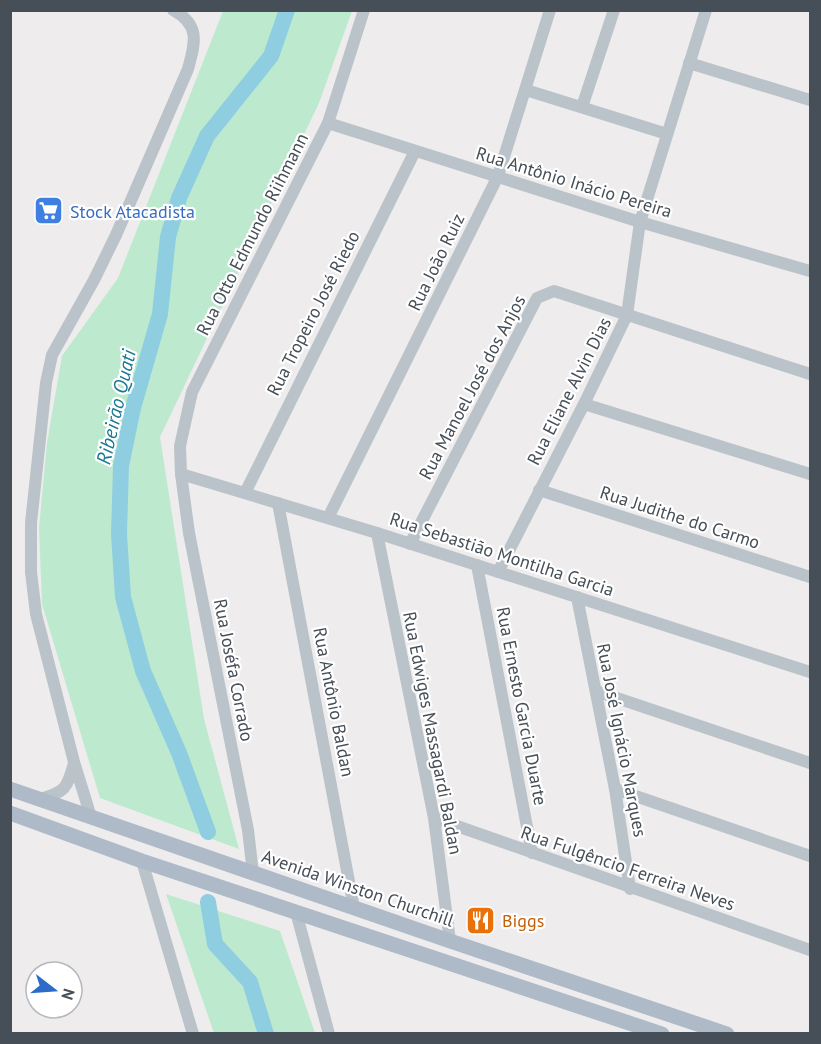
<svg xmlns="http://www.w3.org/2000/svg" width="821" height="1044" font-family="'PT Sans',sans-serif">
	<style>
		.green { fill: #bde9cf }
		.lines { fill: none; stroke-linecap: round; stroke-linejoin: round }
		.river { stroke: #8fcee1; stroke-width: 16 }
		.minor { stroke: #bbc3ca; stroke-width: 12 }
		.major { stroke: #aebac8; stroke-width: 15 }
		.labels { text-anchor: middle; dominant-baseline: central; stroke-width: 4.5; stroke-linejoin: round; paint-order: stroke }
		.street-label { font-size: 18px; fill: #464e57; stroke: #fff }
		.shop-label { font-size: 18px; fill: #366cbe; stroke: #fff; text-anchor: start }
		.food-label { font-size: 18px; fill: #c56008; stroke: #fff; text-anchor: start }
		.water-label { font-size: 20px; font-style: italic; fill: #1b7895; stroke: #fff }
	</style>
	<rect width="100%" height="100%" fill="#eeecec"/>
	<!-- green -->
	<g class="green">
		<polygon points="223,11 352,11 319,103 160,437 204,719 239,849 100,798 42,604 39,528 47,443 62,356 118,278"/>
		<polygon points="166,894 280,931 315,1033 214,1033"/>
	</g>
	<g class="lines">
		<!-- river -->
		<g class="river">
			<polyline points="208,832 179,753 143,671 123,597 119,534 121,466 133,408 160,314 168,237 179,198 207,136 271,56 287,10"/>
			<polyline points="208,902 215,944 250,982 266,1034"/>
		</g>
		<!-- minor -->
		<g class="minor">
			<polyline points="689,63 810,100"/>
			<polyline points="526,90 667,134"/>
			<polyline points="582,107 614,10"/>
			<polyline points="328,123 640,222 810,271"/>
			<polyline points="584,404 810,474"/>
			<polyline points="181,474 377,533 810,672"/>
			<polyline points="539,490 810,577"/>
			<polyline points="245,493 415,151"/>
			<polyline points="278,503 354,908"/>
			<polyline points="328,518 498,176 550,10"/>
			<polyline points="377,533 434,818 450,941"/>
			<polyline points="410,544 537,298 554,291 810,374"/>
			<polyline points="477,565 532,853"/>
			<polyline points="498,572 584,404 627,315 640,222 706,10"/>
			<polyline points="577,597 615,789 630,889"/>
			<polyline points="596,691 810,763"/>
			<polyline points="615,789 810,856"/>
			<path d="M40,799C65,792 67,789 74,763"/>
			<path d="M91,817L74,762L36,614L31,572V523L46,383L52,355L94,280L116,235L188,69C195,43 201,25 173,10"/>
			<polyline points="434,818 810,950"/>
			<polyline points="142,861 193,1034"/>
			<polyline points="253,873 248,830 189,533 181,474 180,446 192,392 328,123 364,10"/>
			<polyline points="296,912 329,1034"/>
		</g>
		<!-- major -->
		<g class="major">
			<polyline points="10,789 450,941 727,1034"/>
			<polyline points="10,813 142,861 662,1034"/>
		</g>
	</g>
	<!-- icons -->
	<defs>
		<symbol id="supermarket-square" viewBox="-11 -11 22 22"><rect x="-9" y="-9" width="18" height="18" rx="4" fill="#3f7fe0" stroke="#fff"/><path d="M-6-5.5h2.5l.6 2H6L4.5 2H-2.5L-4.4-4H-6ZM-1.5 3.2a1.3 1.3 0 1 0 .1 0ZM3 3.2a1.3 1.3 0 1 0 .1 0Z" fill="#fff"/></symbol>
		<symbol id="restaurant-square" viewBox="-11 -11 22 22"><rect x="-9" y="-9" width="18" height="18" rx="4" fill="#e8710a" stroke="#fff"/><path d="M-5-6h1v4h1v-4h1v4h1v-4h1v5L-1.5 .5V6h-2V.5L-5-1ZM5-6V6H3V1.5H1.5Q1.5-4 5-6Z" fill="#fff"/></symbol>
	</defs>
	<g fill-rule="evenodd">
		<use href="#supermarket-square" x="32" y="194" width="33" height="33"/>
		<use href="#restaurant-square" x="464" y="904" width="33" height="33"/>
	</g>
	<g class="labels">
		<!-- street labels -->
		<g class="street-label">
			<text transform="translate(574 182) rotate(17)">Rua Antônio Inácio Pereira</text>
			<text transform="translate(252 234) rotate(-63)">Rua Otto Edmundo Riihmann</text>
			<text transform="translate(436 262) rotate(-64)">Rua João Ruiz</text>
			<text transform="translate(313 313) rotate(-63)">Rua Tropeiro José Riedo</text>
			<text transform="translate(472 387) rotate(-62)">Rua Manoel José dos Anjos</text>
			<text transform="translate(569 391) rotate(-63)">Rua Eliane Alvin Dias</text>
			<text transform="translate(680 517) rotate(18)">Rua Judithe do Carmo</text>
			<text transform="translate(502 554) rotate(18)">Rua Sebastião Montilha Garcia</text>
			<text transform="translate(234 670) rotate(79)">Rua Joséfa Corrado</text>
			<text transform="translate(334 702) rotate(79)">Rua Antônio Baldan</text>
			<text transform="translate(522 706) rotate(79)">Rua Ernesto Garcia Duarte</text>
			<text transform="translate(433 733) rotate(79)">Rua Edwiges Massagardi Baldan</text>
			<text transform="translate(622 740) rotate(79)">Rua José Ignácio Marques</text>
			<text transform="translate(628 868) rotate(19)">Rua Fulgêncio Ferreira Neves</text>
			<text transform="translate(358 888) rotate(19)">Avenida Winston Churchill</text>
		</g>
		<!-- shop labels -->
		<g class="shop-label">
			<text x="70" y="211">Stock Atacadista</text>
		</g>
		<!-- food labels -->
		<g class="food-label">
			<text x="502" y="920">Biggs</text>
		</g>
		<!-- water labels -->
		<g class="water-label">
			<text transform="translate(116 407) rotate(-77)">Ribeirão Quati</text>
		</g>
	</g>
	<!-- border -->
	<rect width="821" height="1044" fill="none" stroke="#464e57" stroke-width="24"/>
	<!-- north arrow -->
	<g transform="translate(54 990) rotate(107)"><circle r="28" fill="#ffffff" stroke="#b5b8bc" stroke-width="1.5"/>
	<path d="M0-4.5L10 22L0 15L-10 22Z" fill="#2b6cc8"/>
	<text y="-9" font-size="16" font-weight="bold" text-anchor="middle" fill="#464e57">N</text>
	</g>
</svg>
